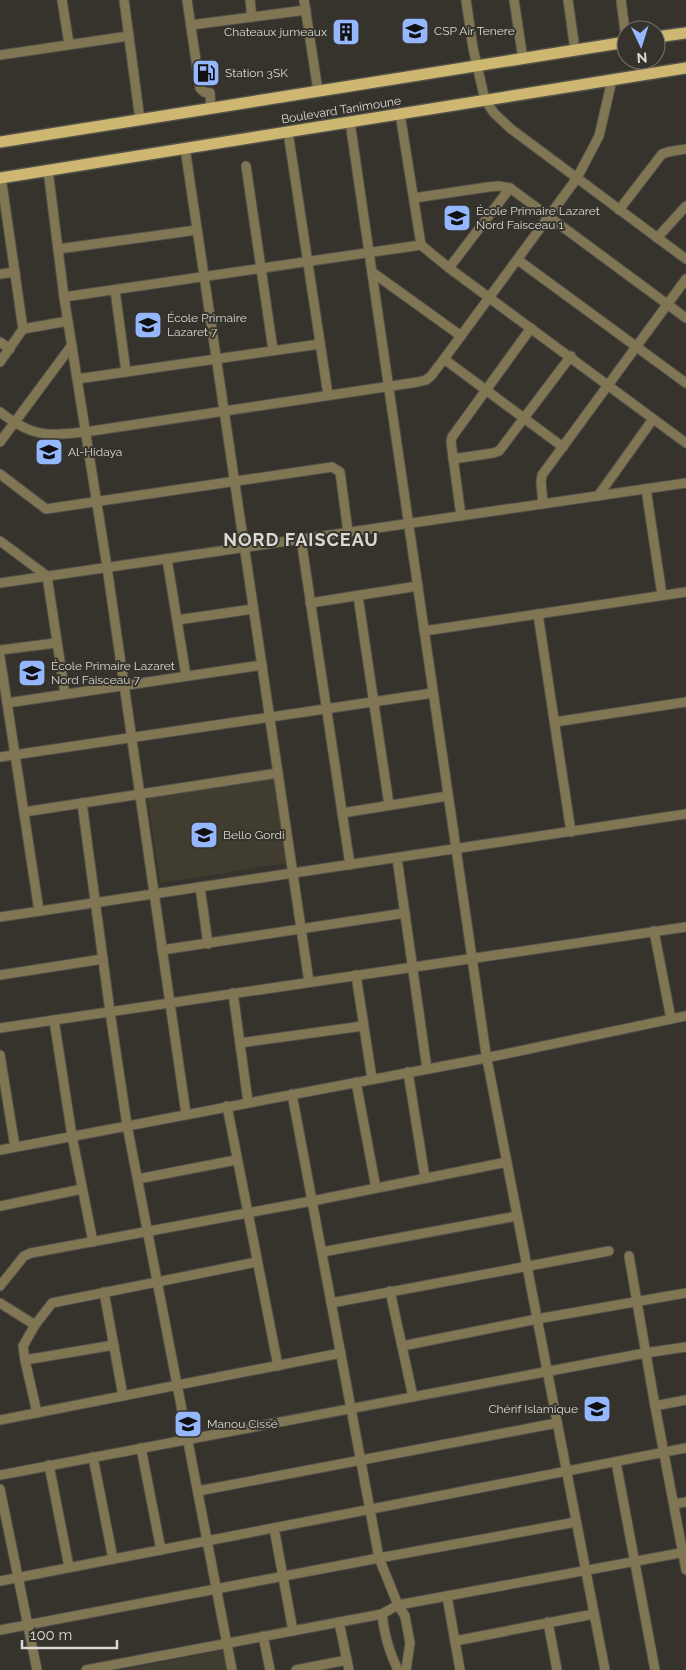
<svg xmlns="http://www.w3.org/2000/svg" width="686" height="1670" font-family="Raleway,sans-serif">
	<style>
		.built { fill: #403c2f }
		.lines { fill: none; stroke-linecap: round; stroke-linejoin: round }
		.minor-casing { stroke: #53514a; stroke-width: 11 }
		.major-casing { stroke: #53514a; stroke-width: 14 }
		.minor { stroke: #817654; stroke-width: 9 }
		.major { stroke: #ceb871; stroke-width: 11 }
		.labels { text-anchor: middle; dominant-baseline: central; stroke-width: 4; stroke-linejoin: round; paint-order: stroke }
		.poi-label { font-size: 12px; fill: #d9d8d3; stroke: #35332c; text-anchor: start }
		.street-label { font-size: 12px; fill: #d9d8d3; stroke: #35332c }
		.district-label { font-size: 18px; font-weight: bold; letter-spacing: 1px; fill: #d9d8d3; stroke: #35332c }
	</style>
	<rect width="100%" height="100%" fill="#35332c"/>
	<!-- built -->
	<g class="built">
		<polygon points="274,777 287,863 160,883 147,797"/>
		<polygon points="224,1650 228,1670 121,1670"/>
	</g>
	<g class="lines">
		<defs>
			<g id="minor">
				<polyline points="62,0 69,44"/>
				<polyline points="124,0 140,120"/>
				<polyline points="187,0 200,88 204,92 210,93 211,108"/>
				<polyline points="250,0 252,17"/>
				<polyline points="304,0 318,91"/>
				<polyline points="466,0 473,48 485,100 494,113 511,129 686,259"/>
				<polyline points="514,0 523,59"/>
				<polyline points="568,0 575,50"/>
				<polyline points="621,0 626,39"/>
				<polyline points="191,25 306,10"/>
				<polyline points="0,55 129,36"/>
				<polyline points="400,114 421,245 449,268 686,443"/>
				<polyline points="350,122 486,1054 605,1670"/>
				<polyline points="288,132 328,395"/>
				<polyline points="185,148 309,982"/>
				<polyline points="246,166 273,350"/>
				<polyline points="48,170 64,297 107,567 186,1114"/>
				<polyline points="1,177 23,329"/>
				<polyline points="414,198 488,187 499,186 510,188 686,318"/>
				<polyline points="619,210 662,154 668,152 686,149"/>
				<polyline points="657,238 686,206"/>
				<polyline points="58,249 197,230"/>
				<polyline points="518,260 686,383"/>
				<polyline points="449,268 510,188"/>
				<polyline points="372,272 461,336"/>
				<polyline points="0,274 15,272"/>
				<polyline points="115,290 126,372"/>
				<polyline points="64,297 421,245"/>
				<polyline points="0,342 10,349"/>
				<polyline points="444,359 563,447"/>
				<polyline points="0,362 23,329 68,321"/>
				<polyline points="77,379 320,344"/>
				<path d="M0,412C32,437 46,436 85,432L418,382L426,380L431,376L444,359L577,178L599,136L612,80"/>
				<polyline points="0,442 72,345"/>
				<polyline points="453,459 493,453 499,451 571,356"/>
				<polyline points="0,474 46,509 332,467 340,472 348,532"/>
				<polyline points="646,489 662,595"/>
				<polyline points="598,496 653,419"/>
				<polyline points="543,504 541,482 542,475 686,279"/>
				<polyline points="461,516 451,442 452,437 531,328"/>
				<polyline points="301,539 350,865"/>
				<polyline points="0,541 47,576 65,694"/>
				<polyline points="167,559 186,676"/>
				<polyline points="0,583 686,483"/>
				<polyline points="358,596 389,805"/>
				<polyline points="310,603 418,586"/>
				<polyline points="538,614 571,832"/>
				<polyline points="177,620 253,609"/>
				<polyline points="424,631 686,592"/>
				<polyline points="0,650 56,643"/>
				<polyline points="0,657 39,911"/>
				<polyline points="7,703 262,665"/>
				<polyline points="555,722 686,702"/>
				<polyline points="0,757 433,693"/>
				<polyline points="82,803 110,1012 127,1125 232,1670"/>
				<polyline points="24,812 278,773"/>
				<polyline points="342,813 448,796"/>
				<polyline points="397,858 427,1069"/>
				<polyline points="200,887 208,944"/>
				<polyline points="0,917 686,814"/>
				<polyline points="654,931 671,1019"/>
				<polyline points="162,950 405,913"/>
				<polyline points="0,975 103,959"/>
				<polyline points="356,975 372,1079"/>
				<polyline points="233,993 248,1102"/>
				<polyline points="54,1020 72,1136 93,1242"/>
				<polyline points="0,1028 686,927"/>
				<polyline points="240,1043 363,1026"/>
				<polyline points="0,1055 15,1147"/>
				<polyline points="408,1072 425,1178"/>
				<polyline points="356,1082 376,1188"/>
				<polyline points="292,1094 379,1558 398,1605 405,1616 410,1643 406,1670"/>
				<polyline points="227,1106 278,1366"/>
				<polyline points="0,1150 481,1059 686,1016"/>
				<polyline points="138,1179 236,1160"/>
				<polyline points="0,1206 82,1189"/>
				<polyline points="322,1252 517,1216"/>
				<polyline points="629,1256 655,1406 686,1570"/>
				<polyline points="0,1286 24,1256 31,1253 312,1201 507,1162"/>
				<polyline points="390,1291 413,1397"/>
				<polyline points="104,1292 123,1396"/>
				<polyline points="0,1303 35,1325"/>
				<polyline points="331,1303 609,1251"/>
				<polyline points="402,1346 537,1319 686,1293"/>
				<polyline points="25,1360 114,1345"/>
				<polyline points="655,1406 686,1400"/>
				<polyline points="37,1413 25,1360 23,1346 35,1325 52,1303 257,1262"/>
				<polyline points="0,1420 341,1353"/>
				<polyline points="141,1448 161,1550"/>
				<polyline points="93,1457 113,1559"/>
				<polyline points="616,1462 655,1670"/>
				<polyline points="49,1465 69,1567"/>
				<polyline points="0,1475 645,1353 686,1347"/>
				<polyline points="0,1489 37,1670"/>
				<polyline points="198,1491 557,1423"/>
				<polyline points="674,1504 686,1502"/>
				<polyline points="274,1528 293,1631"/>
				<polyline points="0,1581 686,1448"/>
				<polyline points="447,1596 460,1670"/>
				<path d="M382,1614C384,1634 389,1652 398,1670"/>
				<polyline points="339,1622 349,1670"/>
				<polyline points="548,1622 557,1670"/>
				<polyline points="0,1630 379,1558 576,1522"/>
				<polyline points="263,1636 270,1670"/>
				<polyline points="455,1641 594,1614"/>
				<polyline points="86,1670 382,1614 398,1605 686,1552"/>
				<polyline points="296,1670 347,1660"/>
			</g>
			<g id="major">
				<polyline points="656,37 686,33"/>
				<polyline points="0,142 626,42"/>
				<polyline points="0,178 686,68"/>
			</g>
		</defs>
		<!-- minor casing -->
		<use href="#minor" class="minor-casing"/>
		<!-- major casing -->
		<use href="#major" class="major-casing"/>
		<!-- minor -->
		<use href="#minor" class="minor"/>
		<!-- major -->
		<use href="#major" class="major"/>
	</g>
	<!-- icons -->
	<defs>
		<symbol id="school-square" viewBox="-11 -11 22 22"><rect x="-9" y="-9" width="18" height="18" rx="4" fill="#94b7fd" stroke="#35332c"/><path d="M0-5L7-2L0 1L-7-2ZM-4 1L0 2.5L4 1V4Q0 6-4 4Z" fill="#111"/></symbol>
		<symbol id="building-square" viewBox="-11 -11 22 22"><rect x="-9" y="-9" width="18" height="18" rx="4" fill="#94b7fd" stroke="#35332c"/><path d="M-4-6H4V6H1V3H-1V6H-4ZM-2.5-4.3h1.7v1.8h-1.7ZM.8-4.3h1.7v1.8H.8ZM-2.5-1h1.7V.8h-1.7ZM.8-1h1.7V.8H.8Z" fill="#111"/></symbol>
		<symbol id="fuel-square" viewBox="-11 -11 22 22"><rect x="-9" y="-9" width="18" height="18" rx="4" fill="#94b7fd" stroke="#35332c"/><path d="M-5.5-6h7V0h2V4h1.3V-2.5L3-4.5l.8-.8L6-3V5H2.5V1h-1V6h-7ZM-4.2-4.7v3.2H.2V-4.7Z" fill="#111"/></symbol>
	</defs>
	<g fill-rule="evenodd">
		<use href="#school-square" x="399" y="15" width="32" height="32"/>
		<use href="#building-square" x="330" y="16" width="32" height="32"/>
		<use href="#fuel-square" x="190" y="57" width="32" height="32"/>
		<use href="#school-square" x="441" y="202" width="32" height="32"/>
		<use href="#school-square" x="132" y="309" width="32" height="32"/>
		<use href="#school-square" x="33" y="436" width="32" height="32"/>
		<use href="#school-square" x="16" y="657" width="32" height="32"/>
		<use href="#school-square" x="188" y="819" width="32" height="32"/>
		<use href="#school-square" x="581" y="1393" width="32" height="32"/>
		<use href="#school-square" x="172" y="1408" width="32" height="32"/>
	</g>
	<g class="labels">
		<!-- poi labels -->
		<g class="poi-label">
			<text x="434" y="31">CSP Air Tenere</text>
			<text x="327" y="32" text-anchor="end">Chateaux jumeaux</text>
			<text x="225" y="73">Station 3SK</text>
			<text x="476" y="211">École Primaire Lazaret<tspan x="476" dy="14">Nord Faisceau 1</tspan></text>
			<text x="167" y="318">École Primaire<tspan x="167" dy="14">Lazaret 7</tspan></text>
			<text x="68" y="452">Al-Hidaya</text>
			<text x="51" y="666">École Primaire Lazaret<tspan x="51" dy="14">Nord Faisceau 7</tspan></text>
			<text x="223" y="835">Bello Gordi</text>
			<text x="578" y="1409" text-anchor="end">Chérif Islamique</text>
			<text x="207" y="1424">Manou Cissé</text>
		</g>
		<!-- street labels -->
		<g class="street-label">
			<text transform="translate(341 110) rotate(-9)">Boulevard Tanimoune</text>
		</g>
		<!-- district labels -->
		<g class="district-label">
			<text x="301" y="539">NORD FAISCEAU</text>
		</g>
	</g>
	<!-- north arrow -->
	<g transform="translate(641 45) rotate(176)"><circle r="24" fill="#35332c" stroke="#77756f"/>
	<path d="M0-4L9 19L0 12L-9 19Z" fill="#94b7fd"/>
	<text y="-8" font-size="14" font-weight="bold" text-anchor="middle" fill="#d9d8d3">N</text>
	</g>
	<!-- scale -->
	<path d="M22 1640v8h95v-8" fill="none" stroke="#d9d8d3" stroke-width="2.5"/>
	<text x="30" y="1640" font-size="15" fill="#d9d8d3" stroke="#35332c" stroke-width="4" paint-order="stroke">100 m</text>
</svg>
